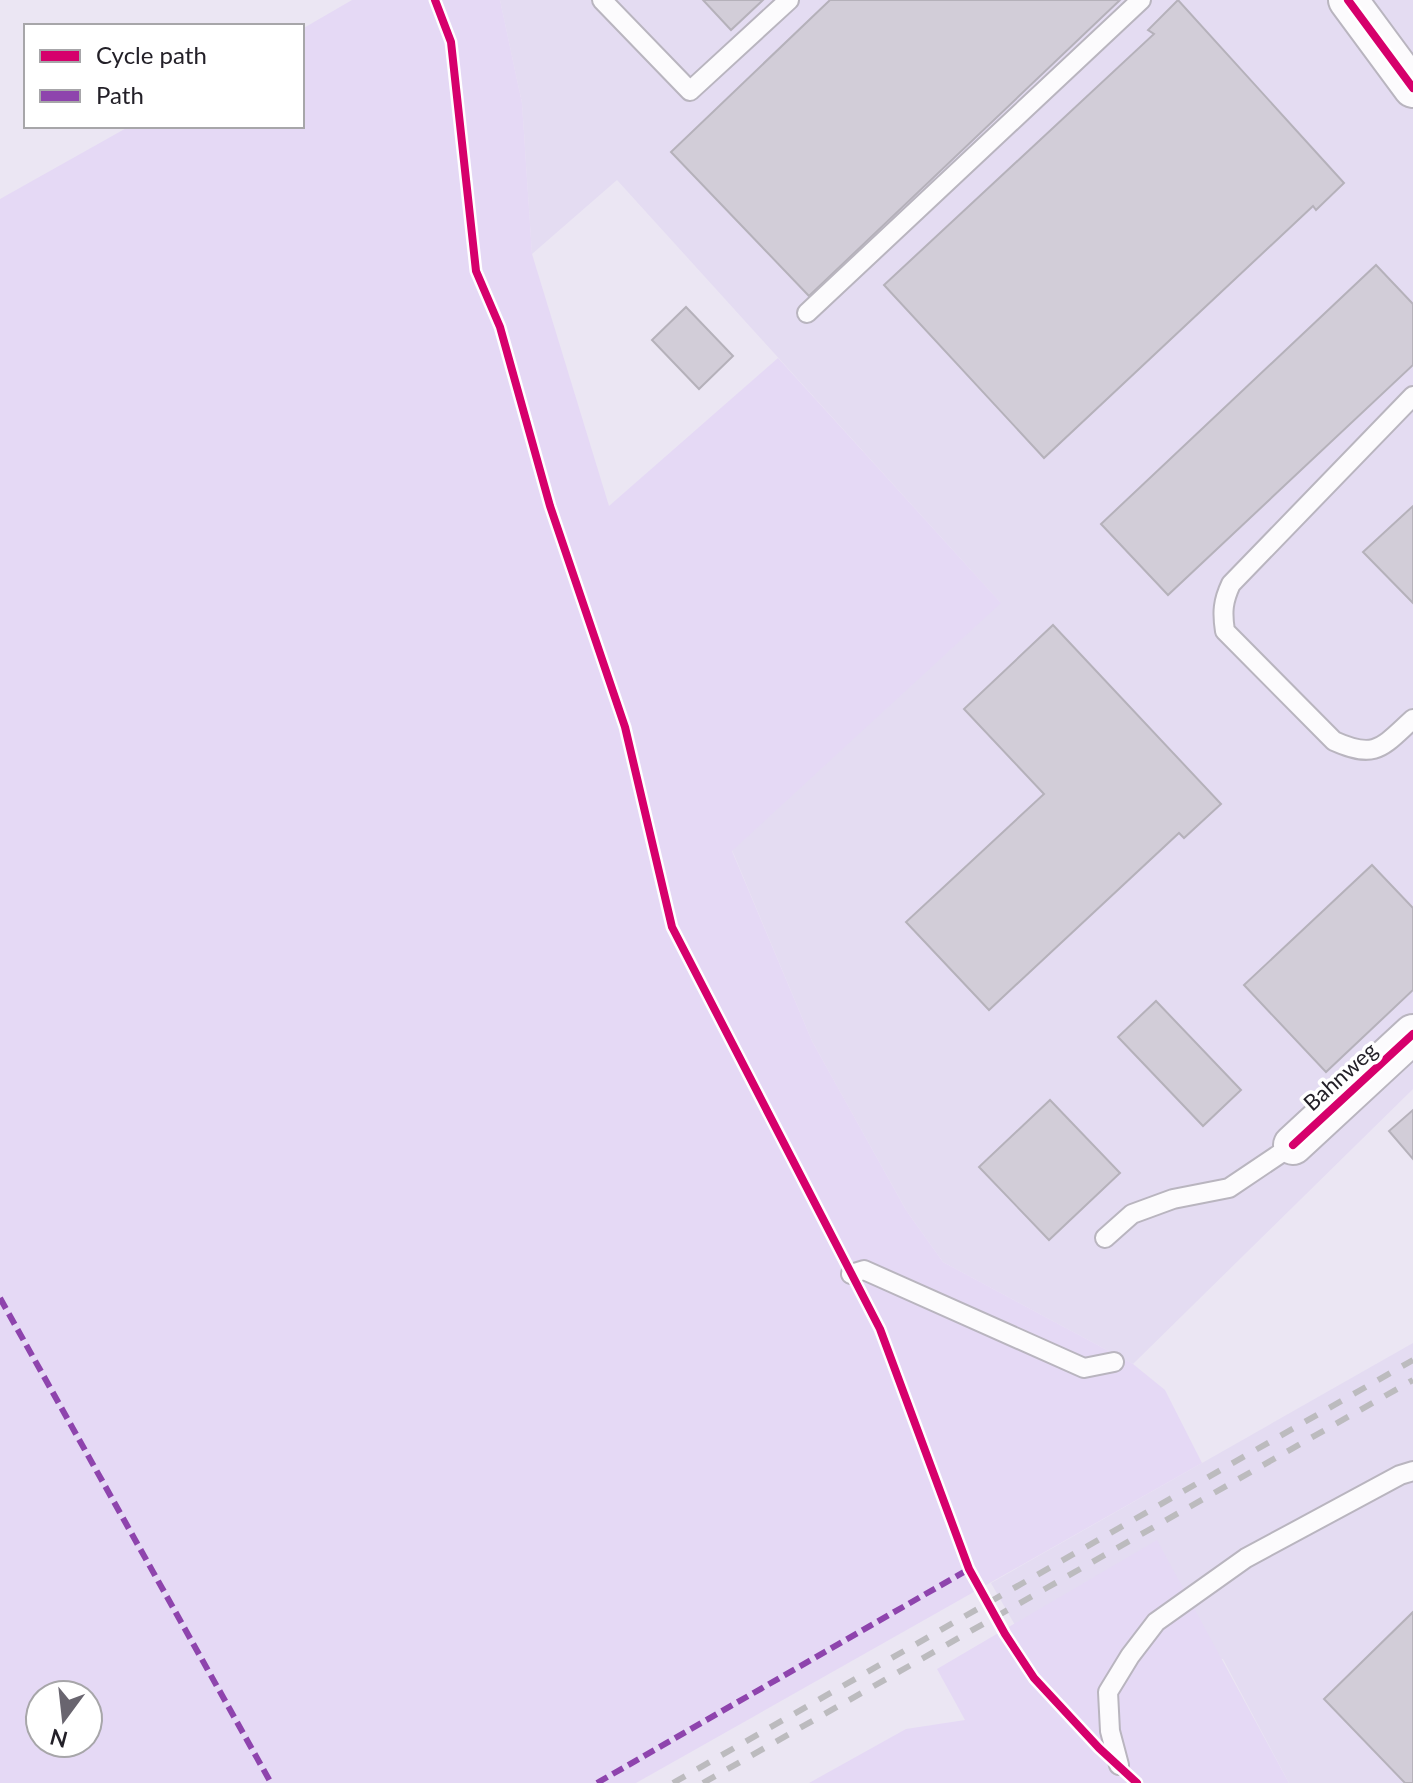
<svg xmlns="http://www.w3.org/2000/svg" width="1413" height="1783" font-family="Lato,sans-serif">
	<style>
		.built { fill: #e4dcf2 }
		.green { fill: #e5d9f5; fill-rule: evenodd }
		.building { fill: #d2cdd8; stroke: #b5b1ba; stroke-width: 2 }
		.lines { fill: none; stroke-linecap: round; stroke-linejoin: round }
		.lane-casing { stroke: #b9b5bf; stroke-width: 22 }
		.street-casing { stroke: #b9b5bf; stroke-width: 42 }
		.lane { stroke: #fcfbfd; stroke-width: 18 }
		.street { stroke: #fcfbfd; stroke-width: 38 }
		.rail { stroke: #bcbbbe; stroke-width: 6; stroke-dasharray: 14 14; stroke-linecap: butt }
		.quiet { stroke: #8e44ad; stroke-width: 6; stroke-dasharray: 12 6; stroke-linecap: butt }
		.cycleway-casing { stroke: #fff; stroke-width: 13 }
		.cycleway { stroke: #d6006c; stroke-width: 8 }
		.labels { text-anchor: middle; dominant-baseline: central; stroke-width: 7; stroke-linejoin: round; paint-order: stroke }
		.street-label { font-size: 22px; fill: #232028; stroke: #fff }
	</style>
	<rect width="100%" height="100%" fill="#ebe6f3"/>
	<!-- built -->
	<g class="built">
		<polygon points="500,0 1413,0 1413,1089 1133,1364 943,1262 906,1210 812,1041 732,850 1000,602 617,180 532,254 522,103"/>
		<polygon points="1413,1343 1413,1783 1289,1783 1223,1659 1015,1625 991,1583"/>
	</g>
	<!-- green -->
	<g class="green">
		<path d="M352,0H500L522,103L532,254L609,506L778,358L1001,603L732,851L812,1041L906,1210L943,1262L1133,1364L1165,1390L1202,1463L636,1783H0V199L130,126H302V29ZM40,1695H88V1743H40Z"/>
		<polygon points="1157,1540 1289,1783 809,1783 906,1729 965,1720 937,1669"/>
	</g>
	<!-- building -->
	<g class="building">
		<polygon points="703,0 763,0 731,30"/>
		<polygon points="830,0 1120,0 809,296 671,152"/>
		<polygon points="1178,0 1344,183 1316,210 1313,206 1044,458 884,285 1154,34 1148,30"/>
		<polygon points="1376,265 1413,304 1413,365 1168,595 1101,524"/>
		<polygon points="686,307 733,356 699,389 652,340"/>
		<polygon points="1413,506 1413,603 1363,552"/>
		<polygon points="1053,625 1221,804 1184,838 1179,833 989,1010 906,922 1044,794 964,709"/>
		<polygon points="1372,865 1413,908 1413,990 1326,1072 1244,985"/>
		<polygon points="1156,1001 1241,1090 1203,1126 1118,1037"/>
		<polygon points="1050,1100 1120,1173 1049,1240 979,1167"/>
		<polygon points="1413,1110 1413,1159 1389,1131"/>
		<polygon points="1413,1612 1413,1783 1405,1783 1324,1699"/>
	</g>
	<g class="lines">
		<defs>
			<g id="lane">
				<polyline points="602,0 690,91 789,0"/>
				<polyline points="807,313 1141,0"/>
				<path d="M1413,396L1231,584C1223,601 1222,612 1225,631L1334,741C1376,760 1382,747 1413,719"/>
				<polyline points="1105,1238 1132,1214 1173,1199 1229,1188 1293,1145"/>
				<polyline points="851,1274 864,1270 1084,1368 1114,1362"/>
				<polyline points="1119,1765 1110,1731 1108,1692 1130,1656 1156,1622 1246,1558 1400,1475 1413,1471"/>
			</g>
			<g id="street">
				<polyline points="1348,0 1413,88"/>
				<polyline points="1293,1145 1413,1034"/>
			</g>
		</defs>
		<!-- lane casing -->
		<use href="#lane" class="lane-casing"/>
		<!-- street casing -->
		<use href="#street" class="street-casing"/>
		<!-- lane -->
		<use href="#lane" class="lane"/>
		<!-- street -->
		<use href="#street" class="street"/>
		<!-- rail -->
		<g class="rail">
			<polyline points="673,1783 1413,1360"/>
			<polyline points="703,1783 1413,1380"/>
		</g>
		<!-- quiet -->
		<g class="quiet">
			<polyline points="0,1298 271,1783"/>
			<polyline points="597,1783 969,1569"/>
		</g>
		<defs>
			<g id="cycleway">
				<polyline points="435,0 451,42 476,271 500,327 550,506 625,727 672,927 880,1329 969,1569 1005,1634 1034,1678 1099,1748 1137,1783"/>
				<polyline points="1348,0 1413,88"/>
				<polyline points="1293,1145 1413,1034"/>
			</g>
		</defs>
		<!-- cycleway casing -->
		<use href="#cycleway" class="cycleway-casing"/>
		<!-- cycleway -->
		<use href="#cycleway" class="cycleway"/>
	</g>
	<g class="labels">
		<!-- street labels -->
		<g class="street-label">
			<text transform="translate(1340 1076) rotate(-42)">Bahnweg</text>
		</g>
	</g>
	<!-- legend -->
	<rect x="24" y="24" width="280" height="104" fill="#ffffff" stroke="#a7a6a9" stroke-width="2"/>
	<rect x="40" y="50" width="40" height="12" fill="#d6006c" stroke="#a7a6a9" stroke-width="2"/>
	<text x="96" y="64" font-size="24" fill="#232028">Cycle path</text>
	<rect x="40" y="90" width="40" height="12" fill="#8e44ad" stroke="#a7a6a9" stroke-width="2"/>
	<text x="96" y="104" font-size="24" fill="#232028">Path</text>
	<!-- north arrow -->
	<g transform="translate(64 1719) rotate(195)"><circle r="38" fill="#ffffff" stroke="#a7a6a9" stroke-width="2"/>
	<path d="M0-6L14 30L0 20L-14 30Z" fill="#69656f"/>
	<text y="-12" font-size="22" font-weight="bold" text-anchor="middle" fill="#232028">N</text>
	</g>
</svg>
